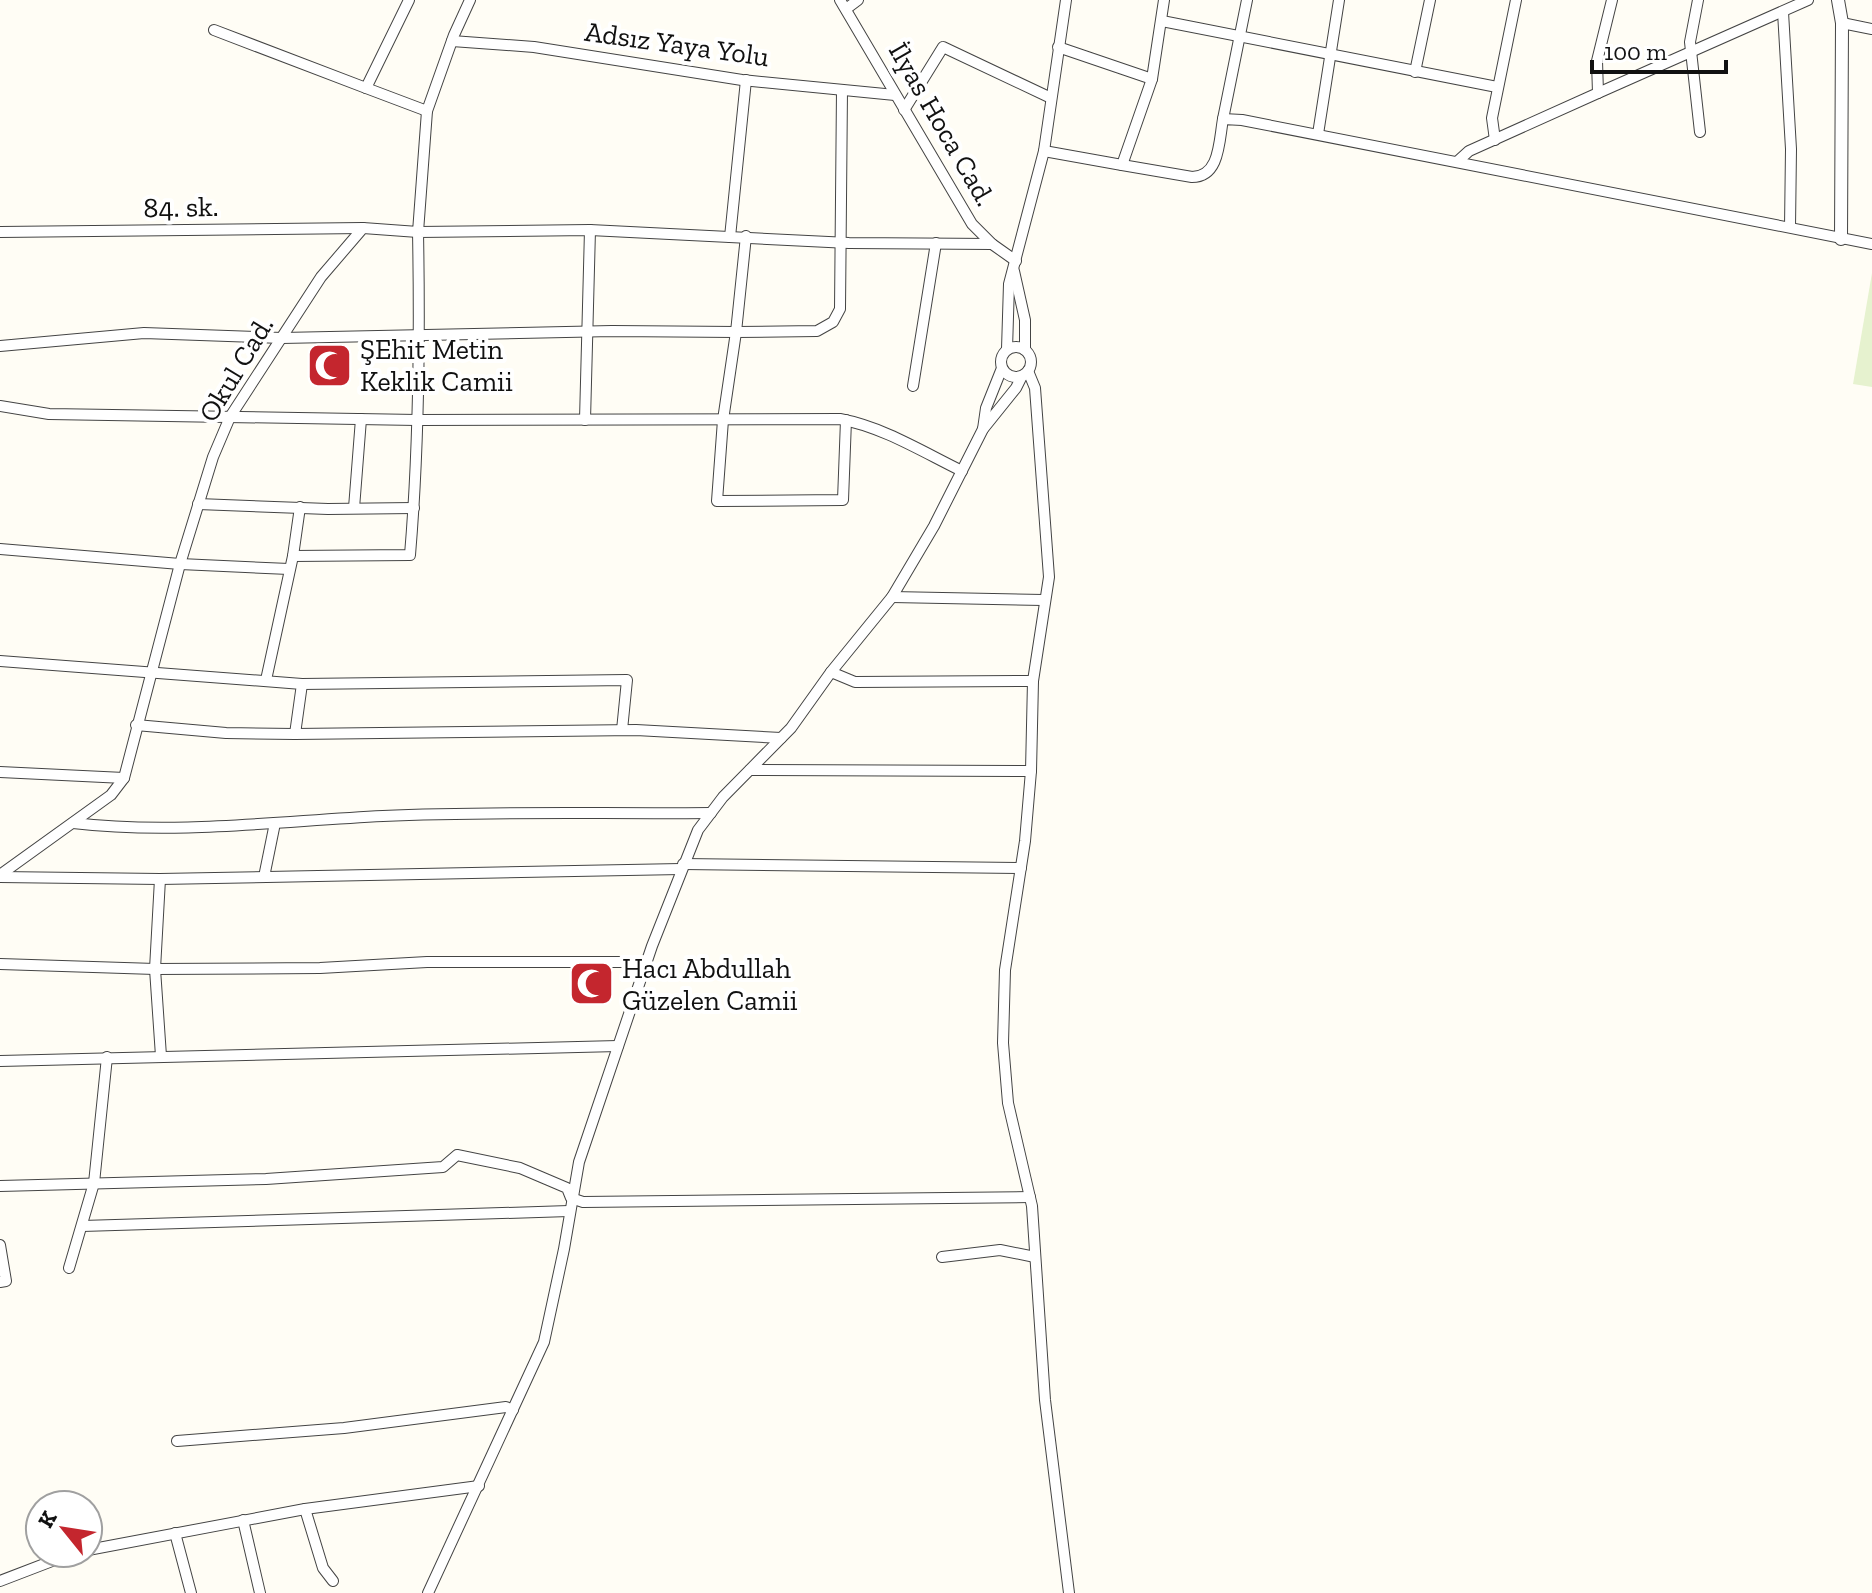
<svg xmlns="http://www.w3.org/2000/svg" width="1872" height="1593" font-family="'Zilla Slab',serif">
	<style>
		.pitch { fill: #e6f2cf }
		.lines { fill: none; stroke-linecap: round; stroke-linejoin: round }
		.minor-casing { stroke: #444; stroke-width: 12 }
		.tertiary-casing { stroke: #444; stroke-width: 14 }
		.minor { stroke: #fff; stroke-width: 10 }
		.tertiary { stroke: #fff; stroke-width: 12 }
		.labels { text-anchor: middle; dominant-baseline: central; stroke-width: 8; stroke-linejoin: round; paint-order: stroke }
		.street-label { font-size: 28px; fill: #111; stroke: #fff }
		.poi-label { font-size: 28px; fill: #111; stroke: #fff; text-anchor: start }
	</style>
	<rect width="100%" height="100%" fill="#fffdf5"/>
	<!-- pitch -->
	<polygon class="pitch" points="1872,273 1872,387 1853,384"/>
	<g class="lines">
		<defs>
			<g id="minor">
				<polyline points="409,0 366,88 427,111"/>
				<polyline points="840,0 972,224 992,244 1016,261"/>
				<polyline points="1698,0 1690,42 1700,132"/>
				<polyline points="846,9 858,0"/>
				<polyline points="1783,12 1791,149 1790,227"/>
				<polyline points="1162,21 1497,87"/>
				<polyline points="1842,23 1872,29"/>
				<polyline points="214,30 366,88"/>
				<polyline points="452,41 534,47 742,80 895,95"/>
				<polyline points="1058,47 1152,79"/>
				<polyline points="1415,72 1430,0"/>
				<polyline points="842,90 840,309 833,322 817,331 736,332 723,420 717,501 843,500 846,420"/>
				<polyline points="1598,93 1808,0"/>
				<polyline points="904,110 943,47 1051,98"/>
				<polyline points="1223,119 1247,0"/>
				<polyline points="1318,134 1339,0"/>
				<polyline points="1495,140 1492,118 1516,0"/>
				<polyline points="1044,151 1122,165 1152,79 1164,0"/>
				<polyline points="1458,161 1469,151 1598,93 1597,61 1612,0"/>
				<path d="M1122,165L1192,177C1220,177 1219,141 1223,119L1242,120L1872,244"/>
				<polyline points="0,232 363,228"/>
				<polyline points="730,237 746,80"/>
				<polyline points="1014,271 1025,320 1025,350"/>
				<polyline points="0,346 144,333 282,338 612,331 736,332 746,236"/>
				<circle cx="1016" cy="362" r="15"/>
				<polyline points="1007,349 1009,284 1044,151 1066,0"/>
				<polyline points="1028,371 1035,388 1049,577 1033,681 1031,771 1025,841 1005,970 1003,1043 1008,1103 1032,1206 1045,1400 1069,1593"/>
				<polyline points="913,386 936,243"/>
				<path d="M0,406L49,414L417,420L840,419C883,427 923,452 962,471"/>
				<polyline points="585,420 590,230"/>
				<polyline points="983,429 986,408 1002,368"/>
				<polyline points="198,504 328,509 414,508"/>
				<polyline points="354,508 361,419"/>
				<polyline points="0,549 180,564 289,569"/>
				<path d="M293,556L410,555C419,447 420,340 418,232L590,230L849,243L992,244"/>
				<polyline points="892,597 1043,600"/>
				<polyline points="0,661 302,684 627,680 622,730"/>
				<polyline points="831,672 855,682 1033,681"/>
				<polyline points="266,680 293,556 300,507"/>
				<polyline points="302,684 295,734 636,730 781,738"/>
				<polyline points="136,725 226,733 295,734"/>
				<polyline points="750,770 1031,771"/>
				<polyline points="0,772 124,778"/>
				<path d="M73,823C175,835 280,821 383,816C492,811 602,814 711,813"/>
				<polyline points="683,864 1021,868"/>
				<polyline points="0,875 111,795 124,778 180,564 213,457 230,417 321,277 363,228 418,232 427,111 454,35 470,0"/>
				<polyline points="0,877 160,879 681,869"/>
				<polyline points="264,877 275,823"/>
				<polyline points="160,879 155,969 161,1056"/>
				<polyline points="0,964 155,969 320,968 427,962 646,962"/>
				<polyline points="0,1061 618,1046"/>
				<polyline points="0,1186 266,1179 443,1167 457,1155 520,1168 567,1188 571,1198 583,1202 1030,1197"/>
				<polyline points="82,1226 569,1211"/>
				<polyline points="0,1245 6,1281 0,1282"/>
				<polyline points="942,1257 1000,1250 1035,1257"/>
				<polyline points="69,1268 94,1183 107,1057"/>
				<polyline points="177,1441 344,1428 506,1407 513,1410"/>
				<polyline points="305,1509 323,1568 333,1581"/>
				<polyline points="243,1520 260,1593"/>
				<polyline points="175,1533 191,1593"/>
				<polyline points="88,1550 305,1509 479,1486"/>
				<polyline points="0,1581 73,1553"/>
				<polyline points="428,1593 544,1342 564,1249 579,1162 652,946 698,830 723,797 791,728 831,672 892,597 934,526 983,429 1016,388 1022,376"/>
			</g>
			<polyline id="tertiary" points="1838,0 1842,23 1841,239"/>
		</defs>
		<!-- minor casing -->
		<use href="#minor" class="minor-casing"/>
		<!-- tertiary casing -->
		<use href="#tertiary" class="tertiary-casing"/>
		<!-- minor -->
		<use href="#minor" class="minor"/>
		<!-- tertiary -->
		<use href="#tertiary" class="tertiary"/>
	</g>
	<!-- icons -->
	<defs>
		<symbol id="mosque-square" viewBox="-11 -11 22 22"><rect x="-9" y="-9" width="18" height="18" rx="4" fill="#c4262e" stroke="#fff"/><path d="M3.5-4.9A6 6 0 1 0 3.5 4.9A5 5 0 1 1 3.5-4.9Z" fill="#fff"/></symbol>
	</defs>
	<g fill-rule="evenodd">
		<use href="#mosque-square" x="304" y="340" width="51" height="51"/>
		<use href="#mosque-square" x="566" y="958" width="51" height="51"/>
	</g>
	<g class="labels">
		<!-- street labels -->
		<g class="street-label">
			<text transform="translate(677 44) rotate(8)">Adsız Yaya Yolu</text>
			<text transform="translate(942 124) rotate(60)">İlyas Hoca Cad.</text>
			<text transform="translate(181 207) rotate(-1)">84. sk.</text>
			<text transform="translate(236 369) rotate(-59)">Okul Cad.</text>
		</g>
		<!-- poi labels -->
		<g class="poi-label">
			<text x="360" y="349">ŞEhit Metin<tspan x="360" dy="32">Keklik Camii</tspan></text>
			<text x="622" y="968">Hacı Abdullah<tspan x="622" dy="32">Güzelen Camii</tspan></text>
		</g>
	</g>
	<!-- north arrow -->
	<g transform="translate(64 1529) rotate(300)"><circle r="38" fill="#ffffff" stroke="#a0a0a0" stroke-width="2"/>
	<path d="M0-6L14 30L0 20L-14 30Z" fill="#c4262e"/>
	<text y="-12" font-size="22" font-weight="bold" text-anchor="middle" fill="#111111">K</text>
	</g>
	<!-- scale -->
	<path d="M1592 60v12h134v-12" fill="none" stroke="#111111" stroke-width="4"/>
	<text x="1604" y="60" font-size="24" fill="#111111" stroke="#ffffff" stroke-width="6" paint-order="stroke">100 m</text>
</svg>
